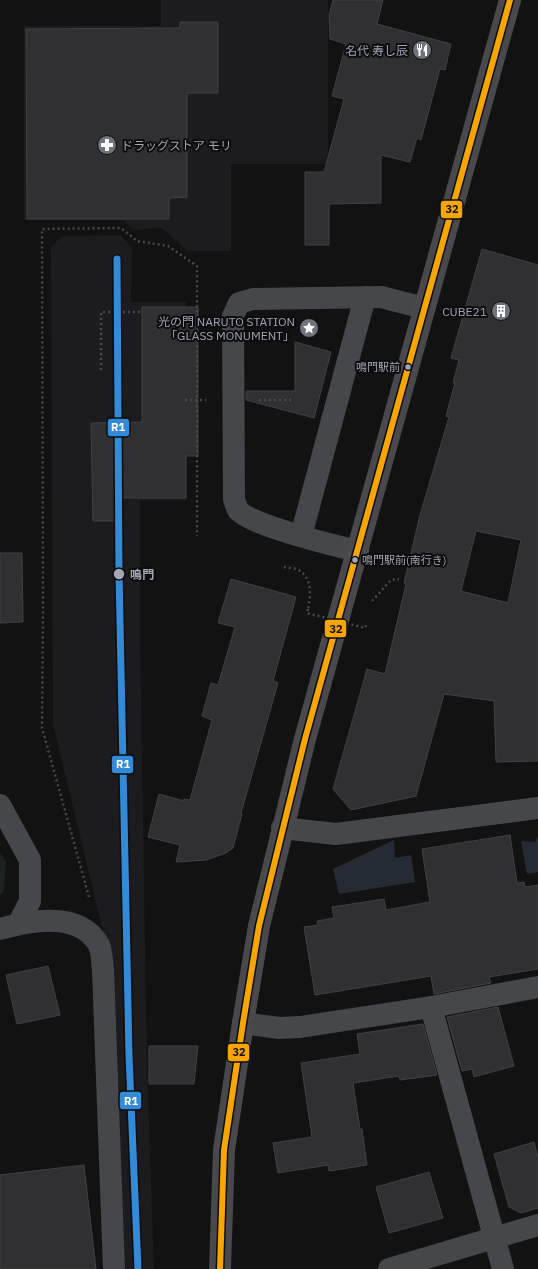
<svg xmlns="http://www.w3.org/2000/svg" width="538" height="1269" font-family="'IBM Plex Sans','Noto Sans JP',sans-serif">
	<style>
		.built { fill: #1c1c1e }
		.green { fill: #1c231e }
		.water { fill: #252b34 }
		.building { fill: #303032; stroke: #414146; fill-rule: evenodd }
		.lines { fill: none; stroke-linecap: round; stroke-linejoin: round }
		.path { stroke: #48484d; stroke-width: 2.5; stroke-dasharray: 2 3; stroke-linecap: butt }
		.minor { stroke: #46474b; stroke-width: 22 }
		.highway { stroke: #49494d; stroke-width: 22 }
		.rail-casing { stroke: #47484c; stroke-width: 4.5 }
		.rail { stroke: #0d0c0e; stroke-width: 3; stroke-dasharray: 9; stroke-linecap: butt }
		.path-bridge { stroke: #48484d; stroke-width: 2.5; stroke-dasharray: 2 3; stroke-linecap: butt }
		.bus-1-casing { stroke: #0d0c0e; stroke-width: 9 }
		.bus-1 { stroke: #f7a600; stroke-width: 6 }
		.rail-1-casing { stroke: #0d0c0e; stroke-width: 10 }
		.rail-1 { stroke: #338bd7; stroke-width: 7 }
		.bus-dot { fill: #a2a5b5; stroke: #0d0c0e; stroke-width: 1.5 }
		.labels { text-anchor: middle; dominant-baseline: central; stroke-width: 4; stroke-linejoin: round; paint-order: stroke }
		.bus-label { font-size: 11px; fill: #a2a5b5; stroke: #0d0c0e; text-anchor: end }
		.poi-label { font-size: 12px; fill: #a2a5b5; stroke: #0d0c0e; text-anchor: end }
		.stop-label { font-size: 12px; font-weight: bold; fill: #a2a5b5; stroke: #0d0c0e; text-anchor: start }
		.line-badge { stroke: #0d0c0e; stroke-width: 1.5 }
		.badge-label { font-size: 11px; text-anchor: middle; font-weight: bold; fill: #fff }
		.pale-badge-label { font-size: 11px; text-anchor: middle; font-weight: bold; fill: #111 }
	</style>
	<rect width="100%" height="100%" fill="#121212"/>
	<!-- built -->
	<g class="built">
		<polygon points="161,0 328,0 328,164 231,164 231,251 187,251 162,228 133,230 123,220 24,220 24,26 161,26"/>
		<polygon points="120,235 132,247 131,302 186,302 186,500 140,500 140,635 147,1065 154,1269 122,1269 111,964 53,724 51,247 62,236"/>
	</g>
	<!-- green -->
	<polygon class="green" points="0,852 6,862 4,891 0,895"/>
	<!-- water -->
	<g class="water">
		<polygon points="538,837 538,872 527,874 521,841 535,842"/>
		<polygon points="394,840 395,858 411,855 415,882 339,894 333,869"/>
	</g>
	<!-- building -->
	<g class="building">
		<polygon points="333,0 383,0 377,24 451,44 445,70 440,69 421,140 417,138 410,162 381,155 381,203 329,204 329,245 305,245 305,172 324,172 344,99 332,96 346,44 330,39 329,15"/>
		<polygon points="180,22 218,22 218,93 187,93 187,197 169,198 169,219 27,219 26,29 180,28"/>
		<path d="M482,249L538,265V761L496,762L494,701L444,694L416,796L351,810L333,789L367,669L385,674L406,584L404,583L420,515L449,417L446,416L455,383H453L459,360L451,358ZM476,531L521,540L508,603L461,591Z"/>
		<polygon points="142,307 198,307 198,456 186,456 186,498 115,498 115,521 93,521 91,423 142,422"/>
		<polygon points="295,342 331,352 314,418 246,400 246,391 295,391"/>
		<polygon points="0,553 22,553 23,622 0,623"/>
		<polygon points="231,579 296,597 273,681 278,683 241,813 242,814 233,848 226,853 206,860 176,862 180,845 148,837 159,794 184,801 184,799 190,800 212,720 202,716 211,683 218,685 235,627 218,623"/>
		<polygon points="510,835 517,883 524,882 525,887 538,885 538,969 489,977 491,983 434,994 431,976 315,995 304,927 318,925 317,921 334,918 332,907 384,899 386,910 430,902 422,849"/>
		<polygon points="48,966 60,1015 17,1024 6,975"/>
		<polygon points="498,1007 514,1066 474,1077 472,1069 462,1071 447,1017"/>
		<polygon points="423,1024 437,1075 400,1080 399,1076 353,1083 360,1129 362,1129 367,1165 329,1171 328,1165 278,1173 273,1143 312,1137 301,1063 360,1054 357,1034"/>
		<polygon points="149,1046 198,1046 194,1084 149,1084"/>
		<polygon points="534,1142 538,1158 538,1208 521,1213 509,1207 494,1154"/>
		<polygon points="84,1165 96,1269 0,1269 0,1175"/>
		<polygon points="429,1172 443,1218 389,1233 376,1187"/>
	</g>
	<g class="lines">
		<!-- path -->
		<g class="path">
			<polyline points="101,370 101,312 142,312"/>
			<polyline points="185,400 206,400"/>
			<polyline points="259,400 293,400"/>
			<path d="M284,567C289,568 296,568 300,571C312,579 311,596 308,609"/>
			<polyline points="372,601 391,580 399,579"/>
			<polyline points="89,897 42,728 43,608 42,229 121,228 137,241 168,246 197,266 197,536"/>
		</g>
		<!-- minor -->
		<g class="minor">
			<polyline points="301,536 365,297"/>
			<path d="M358,551C336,546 249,525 238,510C236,507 235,502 234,499L233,316L239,303L253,299L381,297L424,308"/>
			<polyline points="0,805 30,860 30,901 19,923"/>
			<polyline points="282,828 336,834 538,808"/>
			<path d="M0,929C31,920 80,911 99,945C102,952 102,963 103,970L114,1269"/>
			<polyline points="431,1007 503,1269"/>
			<polyline points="243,1023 279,1028 300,1027 431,1007 538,987"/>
			<polyline points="389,1269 538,1225"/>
		</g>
		<!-- highway -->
		<polyline class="highway" points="220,1269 224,1150 243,1023 259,926 305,739 510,0"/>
		<defs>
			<polyline id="rail" points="117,259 119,573"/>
		</defs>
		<!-- rail casing -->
		<use href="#rail" class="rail-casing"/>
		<!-- rail -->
		<use href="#rail" class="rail"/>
		<!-- path-bridge -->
		<polyline class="path-bridge" points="308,609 307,613 365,628 367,623"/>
		<defs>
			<polyline id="bus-1" points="220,1269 224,1150 243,1023 259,926 305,739 510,0"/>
		</defs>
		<!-- bus-1 casing -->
		<use href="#bus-1" class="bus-1-casing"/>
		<!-- bus-1 -->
		<use href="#bus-1" class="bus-1"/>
		<defs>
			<polyline id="rail-1" points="117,259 119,573 129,1055 138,1269"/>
		</defs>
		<!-- rail-1 casing -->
		<use href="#rail-1" class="rail-1-casing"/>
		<!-- rail-1 -->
		<use href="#rail-1" class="rail-1"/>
	</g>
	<!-- icons -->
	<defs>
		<symbol id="restaurant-disc" viewBox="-11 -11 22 22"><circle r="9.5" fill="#70727c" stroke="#0d0c0e"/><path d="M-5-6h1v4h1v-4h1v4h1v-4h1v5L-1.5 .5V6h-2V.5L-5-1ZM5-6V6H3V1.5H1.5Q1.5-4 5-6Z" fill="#fff"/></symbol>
		<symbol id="pharmacy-disc" viewBox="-11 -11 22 22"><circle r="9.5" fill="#70727c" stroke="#0d0c0e"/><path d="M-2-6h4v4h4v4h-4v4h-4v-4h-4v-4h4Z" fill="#fff"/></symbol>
		<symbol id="building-disc" viewBox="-11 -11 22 22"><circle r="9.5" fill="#70727c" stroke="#0d0c0e"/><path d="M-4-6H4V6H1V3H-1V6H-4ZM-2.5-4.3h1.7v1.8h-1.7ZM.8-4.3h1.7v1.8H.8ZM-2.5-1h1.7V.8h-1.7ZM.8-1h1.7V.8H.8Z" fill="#fff"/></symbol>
		<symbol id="sight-disc" viewBox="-11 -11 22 22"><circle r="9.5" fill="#70727c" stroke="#0d0c0e"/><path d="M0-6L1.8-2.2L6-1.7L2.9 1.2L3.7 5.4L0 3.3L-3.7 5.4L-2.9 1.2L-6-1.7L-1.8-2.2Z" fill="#fff"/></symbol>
	</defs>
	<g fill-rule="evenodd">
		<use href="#restaurant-disc" x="411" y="39" width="22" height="22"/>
		<use href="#pharmacy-disc" x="96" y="134" width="22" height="22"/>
		<use href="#building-disc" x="490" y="300" width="22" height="22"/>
		<use href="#sight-disc" x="298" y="317" width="22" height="22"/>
	</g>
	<!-- markers -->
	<g class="bus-dot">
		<circle cx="408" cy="367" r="3.5"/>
		<circle cx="355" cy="560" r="3.5"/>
		<circle cx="119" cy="574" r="6"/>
	</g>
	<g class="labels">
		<!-- bus labels -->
		<g class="bus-label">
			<text x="400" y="367">鳴門駅前</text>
			<text x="362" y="560" text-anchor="start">鳴門駅前(南行き)</text>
		</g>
		<!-- poi labels -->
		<g class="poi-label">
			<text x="408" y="50">名代 寿し辰</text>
			<text x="121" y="145" text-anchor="start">ドラッグストア モリ</text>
			<text x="487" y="311">CUBE21</text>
			<text x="295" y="321">光の門 NARUTO STATION<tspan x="295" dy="14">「GLASS MONUMENT」</tspan></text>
		</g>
		<!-- stop labels -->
		<g class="stop-label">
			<text x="130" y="574">鳴門</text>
		</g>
	</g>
	<g class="line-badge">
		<rect x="440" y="200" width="23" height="19" rx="4" fill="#f7a600"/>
		<rect x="107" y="418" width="23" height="19" rx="4" fill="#338bd7"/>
		<rect x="324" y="619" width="23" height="19" rx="4" fill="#f7a600"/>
		<rect x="111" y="755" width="23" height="19" rx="4" fill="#338bd7"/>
		<rect x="227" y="1043" width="23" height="19" rx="4" fill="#f7a600"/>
		<rect x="119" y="1091" width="23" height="19" rx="4" fill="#338bd7"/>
	</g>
	<g class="badge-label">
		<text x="118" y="431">R1</text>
		<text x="123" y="768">R1</text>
		<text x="131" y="1105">R1</text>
	</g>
	<g class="pale-badge-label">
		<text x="452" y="213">32</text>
		<text x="336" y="633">32</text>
		<text x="239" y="1056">32</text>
	</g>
</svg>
